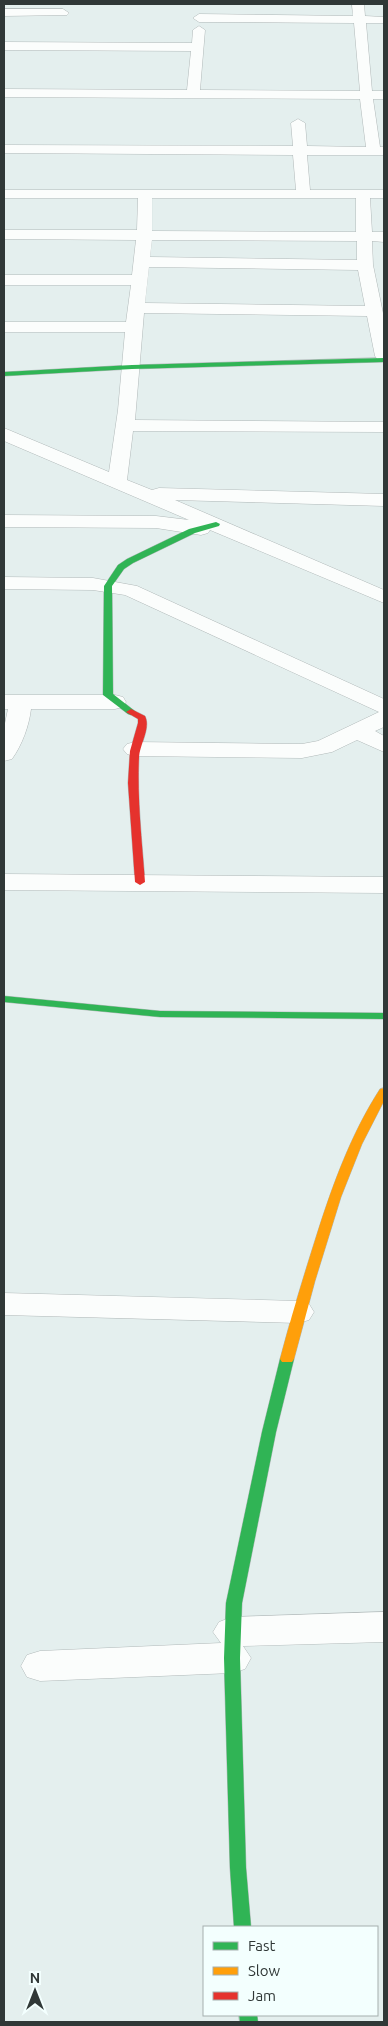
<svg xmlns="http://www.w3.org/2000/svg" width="388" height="2026" font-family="Ubuntu,sans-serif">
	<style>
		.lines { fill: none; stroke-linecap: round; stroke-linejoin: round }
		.street-casing { stroke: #b1b9b9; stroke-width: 1 }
		.fast-casing { stroke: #b1b9b9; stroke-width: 1 }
		.slow-casing { stroke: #b1b9b9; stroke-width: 1 }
		.jam-casing { stroke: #b1b9b9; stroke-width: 1 }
		.street { fill: #fbfdfc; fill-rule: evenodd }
		.fast { fill: #30b455; fill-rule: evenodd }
		.slow { fill: #ff9f0a; fill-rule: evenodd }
		.jam { fill: #e5322d; fill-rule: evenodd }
	</style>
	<rect width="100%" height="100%" fill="#e4efee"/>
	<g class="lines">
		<defs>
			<g id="street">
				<path d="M352,4H364L365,16L384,17V23H366L372,91H384V99H373L380,147H384V155H307L310,190H384V198H370L372,232H384V242L372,241L373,265L384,318V361L378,360L375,356L367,316L144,313L135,420L384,422V432L133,431L127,480L152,490L159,488L384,494V506L175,500L384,590V603L210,530L208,533L201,535L156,528L4,527V515L156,516L189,520L4,441V428L109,472L118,410L125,332H4V322H126L131,285H4V275H132L136,240L4,239V230H137L138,198H4V190H296L293,155L4,153V145L293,146L291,123L298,119L305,123L307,146L366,147L360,99L4,97V89L187,90L191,51L4,50V42L192,43L193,30L199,26L205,30L200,90L360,91L354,23L199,22L193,18L199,14L353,16ZM152,198H356V232L152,231ZM152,240L357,241V260L150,257ZM149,267L358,270L365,306L145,303Z"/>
				<polygon points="63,9 69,13 67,15 4,16 4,9"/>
				<polygon points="4,577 93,578 137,586 384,699 384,727 375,731 384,736 384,752 357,740 332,752 302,758 135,756 127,754 123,749 127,744 135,742 302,744 318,741 379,712 125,595 93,590 4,589"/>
				<path d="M4,695H115L123,697L126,702L123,707L115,709H31C29,726 22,745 12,759L4,761V728L8,709H4Z"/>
				<polygon points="4,874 384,877 384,893 4,890"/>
				<polygon points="4,1293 298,1301 309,1304 314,1312 309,1320 298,1323 4,1315"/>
				<polygon points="384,1612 384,1642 243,1646 251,1658 245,1669 232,1673 40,1681 27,1677 21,1666 27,1655 40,1651 221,1643 213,1632 219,1622 232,1617"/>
			</g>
			<g id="fast">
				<polygon points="384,358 384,362 132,369 4,376 4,372 132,365"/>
				<polygon points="216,522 220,524 219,526 195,533 133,563 124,569 112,586 113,694 136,712 131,715 128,714 103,695 104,586 118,565 127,559 189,529"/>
				<polygon points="4,996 160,1011 384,1013 384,1019 160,1017 4,1002"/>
				<polygon points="287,1354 292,1356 294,1359 276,1432 242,1603 240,1658 246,1868 251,1927 234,1927 230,1868 224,1658 226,1603 262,1432 280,1359 282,1356"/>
				<polygon points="239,2015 257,2015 258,2022 240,2022"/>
			</g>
			<path id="slow" d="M384,1088V1101L362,1144L341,1197L315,1281L294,1359L292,1362H282L280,1359C291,1317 304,1275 317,1234C333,1184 351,1134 380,1089Z"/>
			<path id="jam" d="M131,709L145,716C151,728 140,744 139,757C137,799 142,841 145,882L140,885L135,882L128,783L130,751L138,723V719L126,712Z"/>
		</defs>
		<!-- street casing -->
		<use href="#street" class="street-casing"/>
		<!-- fast casing -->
		<use href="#fast" class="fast-casing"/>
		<!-- slow casing -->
		<use href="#slow" class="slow-casing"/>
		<!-- jam casing -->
		<use href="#jam" class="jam-casing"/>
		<!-- street -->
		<use href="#street" class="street"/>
		<!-- fast -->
		<use href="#fast" class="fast"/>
		<!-- slow -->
		<use href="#slow" class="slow"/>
		<!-- jam -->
		<use href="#jam" class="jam"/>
	</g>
	<!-- border -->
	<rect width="388" height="2026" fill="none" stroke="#303837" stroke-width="10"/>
	<!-- legend -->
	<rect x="203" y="1926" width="175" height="90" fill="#f3fffe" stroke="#a5afae"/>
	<rect x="213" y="1942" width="25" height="8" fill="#30b455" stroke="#a5afae"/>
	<text x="248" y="1951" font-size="15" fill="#303837">Fast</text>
	<rect x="213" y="1967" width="25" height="8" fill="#ff9f0a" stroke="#a5afae"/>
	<text x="248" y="1976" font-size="15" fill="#303837">Slow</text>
	<rect x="213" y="1992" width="25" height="8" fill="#e5322d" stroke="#a5afae"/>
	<text x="248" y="2001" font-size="15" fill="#303837">Jam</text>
	<!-- north arrow -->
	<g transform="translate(35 1991)" stroke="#f3fffe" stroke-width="4" paint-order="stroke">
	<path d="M0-4L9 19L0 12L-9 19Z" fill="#303837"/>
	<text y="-8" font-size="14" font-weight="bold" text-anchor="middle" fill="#303837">N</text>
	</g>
</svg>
